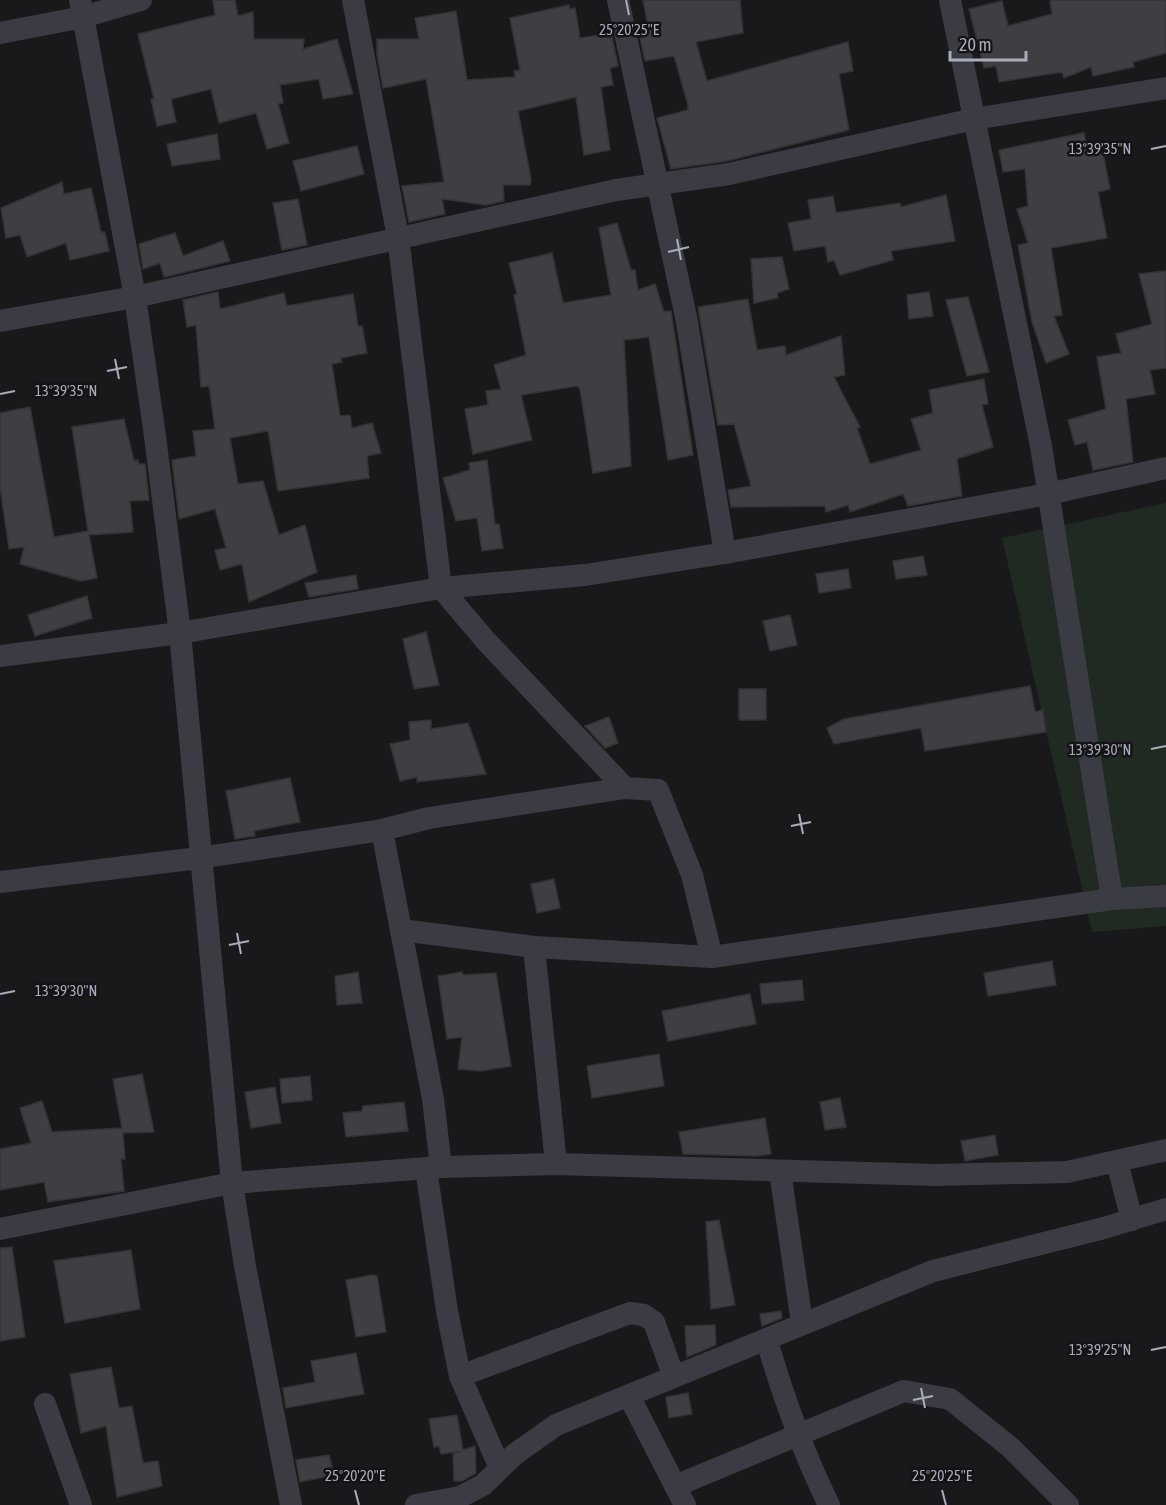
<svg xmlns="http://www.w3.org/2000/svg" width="1166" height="1505" font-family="'Asap Condensed',sans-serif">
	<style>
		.green { fill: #202a23 }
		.building { fill: #3e3e43; stroke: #333337; stroke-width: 1.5 }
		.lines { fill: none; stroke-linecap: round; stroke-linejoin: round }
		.minor { stroke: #3b3b43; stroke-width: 22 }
		.ticks { fill: none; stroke: #aaadbc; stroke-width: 2 }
		.ticks-label { font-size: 15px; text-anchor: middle; fill: #aaadbc; stroke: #141416; stroke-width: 5; stroke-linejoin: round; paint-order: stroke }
	</style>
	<rect width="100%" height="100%" fill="#19191b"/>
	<!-- green -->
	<polygon class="green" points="1166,503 1166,926 1092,932 1002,538"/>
	<!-- building -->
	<g class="building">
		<polygon points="213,0 235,0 238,16 253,12 254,39 304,39 303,49 337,39 353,94 323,99 319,79 280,85 283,103 278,104 289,143 267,149 256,113 219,123 211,89 171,99 176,122 157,126 151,99 154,99 138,34 215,15"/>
		<polygon points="643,0 740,0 743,33 696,42 707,81 848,42 853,71 839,74 849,130 727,161 671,169 657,118 688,110 688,105 674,56 645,61 638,28 648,25"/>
		<polygon points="1050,0 1166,0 1166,53 1133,62 1134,67 1093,76 1091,67 1064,78 1062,72 999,82 996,66 984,68 969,9 1002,1 1008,26 1052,14"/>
		<polygon points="569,5 570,9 575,8 580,38 607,34 608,38 612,37 618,66 610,68 613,85 601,87 610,150 584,155 576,97 518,111 531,179 530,185 503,185 504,201 486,205 442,199 445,214 409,222 402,186 444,182 426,79 383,88 377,55 377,39 419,39 415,18 456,11 467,80 515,77 514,71 520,70 510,18"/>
		<polygon points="1084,133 1088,151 1102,148 1110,189 1098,192 1107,238 1051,248 1062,315 1054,316 1069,354 1046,363 1032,322 1018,245 1028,243 1017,209 1028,206 1025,169 1003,172 999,150"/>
		<polygon points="217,134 220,159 172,166 167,144"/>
		<polygon points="357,146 364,174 301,191 293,161"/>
		<polygon points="62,182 64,194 91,188 101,232 105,232 109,251 70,260 66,243 27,257 20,235 6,238 1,208"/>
		<polygon points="946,195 955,241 891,251 893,260 840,275 834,260 828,262 825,246 794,251 788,223 811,219 808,200 833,196 836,213 900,203 901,207"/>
		<polygon points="298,199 307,245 282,250 273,203"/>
		<polygon points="617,223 631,270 635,270 638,290 655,284 664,312 671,311 693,455 668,460 649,337 624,340 631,466 593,473 580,389 577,386 521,395 532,440 473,454 465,409 488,405 486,391 501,389 494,365 526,355 514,295 517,294 509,263 552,253 563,303 611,295 599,228"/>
		<polygon points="175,233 183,256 223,241 230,261 164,277 160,263 143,269 139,244"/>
		<polygon points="782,257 789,289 777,293 778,298 754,303 751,259"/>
		<polygon points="1166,271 1166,368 1150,370 1155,394 1126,399 1133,462 1093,470 1087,442 1075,445 1068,420 1106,409 1097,357 1121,353 1116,334 1152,324 1139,274"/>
		<polygon points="218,292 220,309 284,293 287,306 353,294 358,326 362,326 367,353 341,358 342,362 332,364 340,416 350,415 352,428 372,423 381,453 367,456 369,478 278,491 268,431 230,438 238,484 263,481 279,535 305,525 317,572 249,602 242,564 220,570 215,550 226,548 215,509 179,519 172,460 196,456 193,431 215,429 209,386 201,387 196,325 187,327 183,300"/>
		<polygon points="929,292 933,316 909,319 907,295"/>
		<polygon points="968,297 989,372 967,376 946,300"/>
		<polygon points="748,299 757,350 785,346 786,355 841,336 845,375 834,377 860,427 857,428 870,464 921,450 911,419 933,413 929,390 984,379 988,404 982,405 993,447 957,459 962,496 908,506 903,494 850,512 848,505 826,512 825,506 731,507 728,490 751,486 734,424 718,425 698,307"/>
		<polygon points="30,407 54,537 88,531 72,427 124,419 134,461 138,460 139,464 145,464 149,500 130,501 133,532 89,535 97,578 81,581 20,564 24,547 9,549 0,487 0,413"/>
		<polygon points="487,460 495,524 499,524 503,548 482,551 477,518 456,521 443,478 470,470 469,463"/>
		<polygon points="923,556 927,575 896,579 893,561"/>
		<polygon points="848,569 851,588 819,593 816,574"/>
		<polygon points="356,575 358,589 309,597 305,583"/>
		<polygon points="87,596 92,618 35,636 28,615"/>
		<polygon points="790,615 797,645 770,651 763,621"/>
		<polygon points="426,632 439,685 414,689 403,639"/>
		<polygon points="1030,686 1035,712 1043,710 1046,732 925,751 921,728 834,744 827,728 844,719"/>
		<rect x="739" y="689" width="27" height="31"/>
		<polygon points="609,717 618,743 605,748 585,726"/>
		<polygon points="431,720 431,729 468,723 486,774 417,782 417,777 400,781 390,744 410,740 409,722"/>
		<polygon points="290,778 300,822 254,831 255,836 235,839 226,791"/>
		<polygon points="554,879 560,908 537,913 531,884"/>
		<polygon points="1052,961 1056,985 988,996 984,973"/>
		<polygon points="358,972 362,1003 337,1005 335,976"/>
		<polygon points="462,972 463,975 496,973 511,1066 481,1071 458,1069 462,1037 447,1039 438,976"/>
		<polygon points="802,980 804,1000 762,1004 760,984"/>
		<polygon points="750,994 756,1024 668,1041 662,1011"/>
		<polygon points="659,1054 664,1086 592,1098 587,1066"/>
		<polygon points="142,1074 154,1132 123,1133 125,1159 121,1159 124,1191 48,1202 44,1182 0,1190 0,1149 31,1143 20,1108 42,1101 52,1132 122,1128 113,1079"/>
		<polygon points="310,1076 312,1100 282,1103 280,1079"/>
		<polygon points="275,1087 281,1123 251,1128 245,1092"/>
		<polygon points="840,1098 846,1127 825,1130 820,1102"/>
		<polygon points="404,1102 408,1131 346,1137 343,1113 362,1111 363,1106"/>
		<polygon points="765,1118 771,1154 755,1156 683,1154 679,1132"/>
		<polygon points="995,1135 998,1155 965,1161 961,1141"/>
		<polygon points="719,1220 735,1305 711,1309 706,1222"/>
		<polygon points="12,1247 25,1337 0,1341 0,1248"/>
		<polygon points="131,1250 140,1309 65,1323 54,1261"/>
		<polygon points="372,1275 377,1276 386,1332 356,1337 346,1280"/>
		<polygon points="781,1311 782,1318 762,1326 760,1314"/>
		<polygon points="715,1325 716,1345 687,1357 685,1326"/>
		<polygon points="356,1353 364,1394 286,1408 283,1388 315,1382 311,1361"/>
		<polygon points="111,1367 119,1408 132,1406 143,1463 158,1461 162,1486 117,1497 106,1426 81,1433 70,1374"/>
		<polygon points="688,1393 692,1414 669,1418 666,1397"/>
		<polygon points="457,1415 463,1450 475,1446 476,1473 462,1481 454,1481 453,1454 462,1451 441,1454 439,1446 434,1447 429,1419"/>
		<polygon points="329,1455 334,1475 300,1482 296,1460"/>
	</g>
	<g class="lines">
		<!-- minor -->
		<g class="minor">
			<polyline points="80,0 135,297 154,429 180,633 232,1183 245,1266 291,1505"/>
			<polyline points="353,0 398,237 441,588 486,641 625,788 658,790 692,875 712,957"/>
			<polyline points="618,0 686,317 725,553"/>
			<polyline points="950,0 1041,446 1112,899"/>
			<polyline points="0,33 83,17 141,0"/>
			<polyline points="0,321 135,297 616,190 729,174 974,119 1166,88"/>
			<polyline points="0,656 180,633 441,588 585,575 725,553 1048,494 1166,468"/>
			<polyline points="382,830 433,1099 441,1167"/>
			<polyline points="0,882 199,858 382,830 429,818 625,788"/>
			<polyline points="401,930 534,947 712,957 1112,899 1166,896"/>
			<polyline points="534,947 556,1164"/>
			<polyline points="1117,1162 1132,1220"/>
			<polyline points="426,1169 447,1311 460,1376 500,1468"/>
			<polyline points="780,1171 802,1323"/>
			<polyline points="0,1229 232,1183 441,1167 556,1164 936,1175 1067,1172 1166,1150"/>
			<path d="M767,1341C784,1399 802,1450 829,1505"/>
			<polyline points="460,1376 630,1313 644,1315 654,1322 674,1377"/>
			<polyline points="629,1396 685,1505"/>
			<polyline points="45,1404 81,1505"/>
			<polyline points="675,1486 904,1391 950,1399 1010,1447 1068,1505"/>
			<polyline points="416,1505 460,1497 483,1485 515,1454 556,1425 933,1271 1104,1228 1166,1209"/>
		</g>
	</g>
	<!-- ticks -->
	<path class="ticks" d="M626,0L629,15M1151,149L1166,146M677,239L681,260M668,252L689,247M115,359L119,379M107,371L127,367M0,394L15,391M1151,749L1166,746M799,814L803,834M791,826L811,822M237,933L241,954M229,945L249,941M0,994L15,991M1151,1350L1166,1347M921,1388L925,1408M913,1400L933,1396M355,1490L359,1505M942,1490L946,1505"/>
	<g class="ticks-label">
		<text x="629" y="35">25°20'25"E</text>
		<text x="1100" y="154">13°39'35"N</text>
		<text x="66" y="396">13°39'35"N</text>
		<text x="1100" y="755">13°39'30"N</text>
		<text x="66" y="996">13°39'30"N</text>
		<text x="1100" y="1355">13°39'25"N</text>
		<text x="355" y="1481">25°20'20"E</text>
		<text x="942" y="1481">25°20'25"E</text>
	</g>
	<!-- scale -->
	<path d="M950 51v9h76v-9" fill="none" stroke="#aaadbc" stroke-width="3"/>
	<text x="959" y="51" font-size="18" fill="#aaadbc" stroke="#141416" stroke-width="4.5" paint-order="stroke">20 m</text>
</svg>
